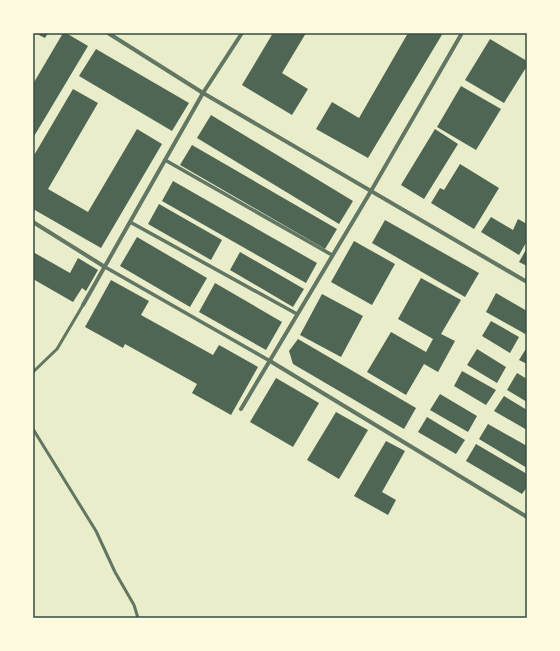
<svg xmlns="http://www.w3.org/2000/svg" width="560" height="651" font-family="Barlow,sans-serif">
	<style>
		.building { fill: #4f6655 }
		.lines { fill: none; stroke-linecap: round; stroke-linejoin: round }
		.service { stroke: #617663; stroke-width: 3 }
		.pedestrian { stroke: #617663; stroke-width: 3.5 }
		.minor { stroke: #617663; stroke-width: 4 }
		.neatline { fill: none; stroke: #344e41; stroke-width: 1.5 }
	</style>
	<rect width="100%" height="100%" fill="#e9edc9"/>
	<!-- building -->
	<g class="building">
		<polygon points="35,33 48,33 45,38"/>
		<polygon points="63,33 66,33 88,46 33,138 33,84"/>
		<polygon points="273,33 306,33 282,73 308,89 292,115 242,85"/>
		<polygon points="408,33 443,33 368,158 316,129 332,102 359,118"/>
		<polygon points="490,39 527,61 527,66 504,103 465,80"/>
		<polygon points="96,49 189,103 172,131 79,76"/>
		<polygon points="461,86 501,109 476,150 437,127"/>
		<polygon points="73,89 98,103 48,189 88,212 137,129 162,144 101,248 33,209 33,157"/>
		<polygon points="211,115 353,201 339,224 197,138"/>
		<polygon points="435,129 458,144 424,199 401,185"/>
		<polygon points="192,145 337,229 325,249 180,165"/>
		<polygon points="460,164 499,188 474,229 431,203 440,188 444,190"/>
		<polygon points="173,181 317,263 306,283 162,201"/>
		<polygon points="159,204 222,240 211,260 148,224"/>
		<polygon points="491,217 513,230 518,219 527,224 527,241 519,255 481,232"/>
		<polygon points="385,220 479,273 465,297 372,243"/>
		<polygon points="137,237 207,278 190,307 120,266"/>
		<polygon points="354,241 395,264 372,305 331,282"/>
		<polygon points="527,248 527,266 519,262"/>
		<polygon points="33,252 70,273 78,258 98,270 86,291 82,288 73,302 33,279"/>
		<polygon points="240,252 304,289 293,307 230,270"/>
		<polygon points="421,278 461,300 441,334 455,341 438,372 424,364 406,395 367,372 391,332 426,352 433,339 398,319"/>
		<polygon points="111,280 149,301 141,315 213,355 219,345 258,367 231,415 192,393 197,384 125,344 123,348 85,327"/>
		<polygon points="215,283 282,322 266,350 199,312"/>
		<polygon points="496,293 527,311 527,335 486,312"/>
		<polygon points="322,294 363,316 341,357 300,335"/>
		<polygon points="491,321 519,337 510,353 482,336"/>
		<polygon points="298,339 416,408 404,429 293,364 289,351"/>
		<polygon points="527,347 527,364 519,360"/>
		<polygon points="477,349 506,367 497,383 467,365"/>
		<polygon points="462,371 496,390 486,405 454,386"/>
		<polygon points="517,373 527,379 527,402 507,390"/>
		<polygon points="276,378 319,403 293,447 250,422"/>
		<polygon points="440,394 477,416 468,432 430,410"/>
		<polygon points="504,396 527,410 527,430 494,411"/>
		<polygon points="336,412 368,430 339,479 307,460"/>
		<polygon points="427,417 465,440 456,454 418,432"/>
		<polygon points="488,424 527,446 527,468 479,439"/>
		<polygon points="386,441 405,451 382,492 396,500 388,515 354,496"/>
		<polygon points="476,444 527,474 527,487 522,494 466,461"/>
	</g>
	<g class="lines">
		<!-- service -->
		<g class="service">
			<polyline points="33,372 57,349 83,305"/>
			<polyline points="33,429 96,531 115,572 134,605 138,618"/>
		</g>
		<!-- pedestrian -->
		<g class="pedestrian">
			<polyline points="165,160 332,255"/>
			<polyline points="130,222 297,314"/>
			<polyline points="105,267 270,361"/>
		</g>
		<!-- minor -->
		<g class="minor">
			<polyline points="108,33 203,93 527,282"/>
			<polyline points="33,222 105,267"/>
			<polyline points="83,305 203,93 242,33"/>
			<polyline points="270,361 527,517"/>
			<polyline points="241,409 371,191 462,33"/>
		</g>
	</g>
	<!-- border -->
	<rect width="560" height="651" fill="none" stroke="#fefae0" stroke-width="68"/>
	<rect x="34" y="34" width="492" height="583" class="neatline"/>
</svg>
